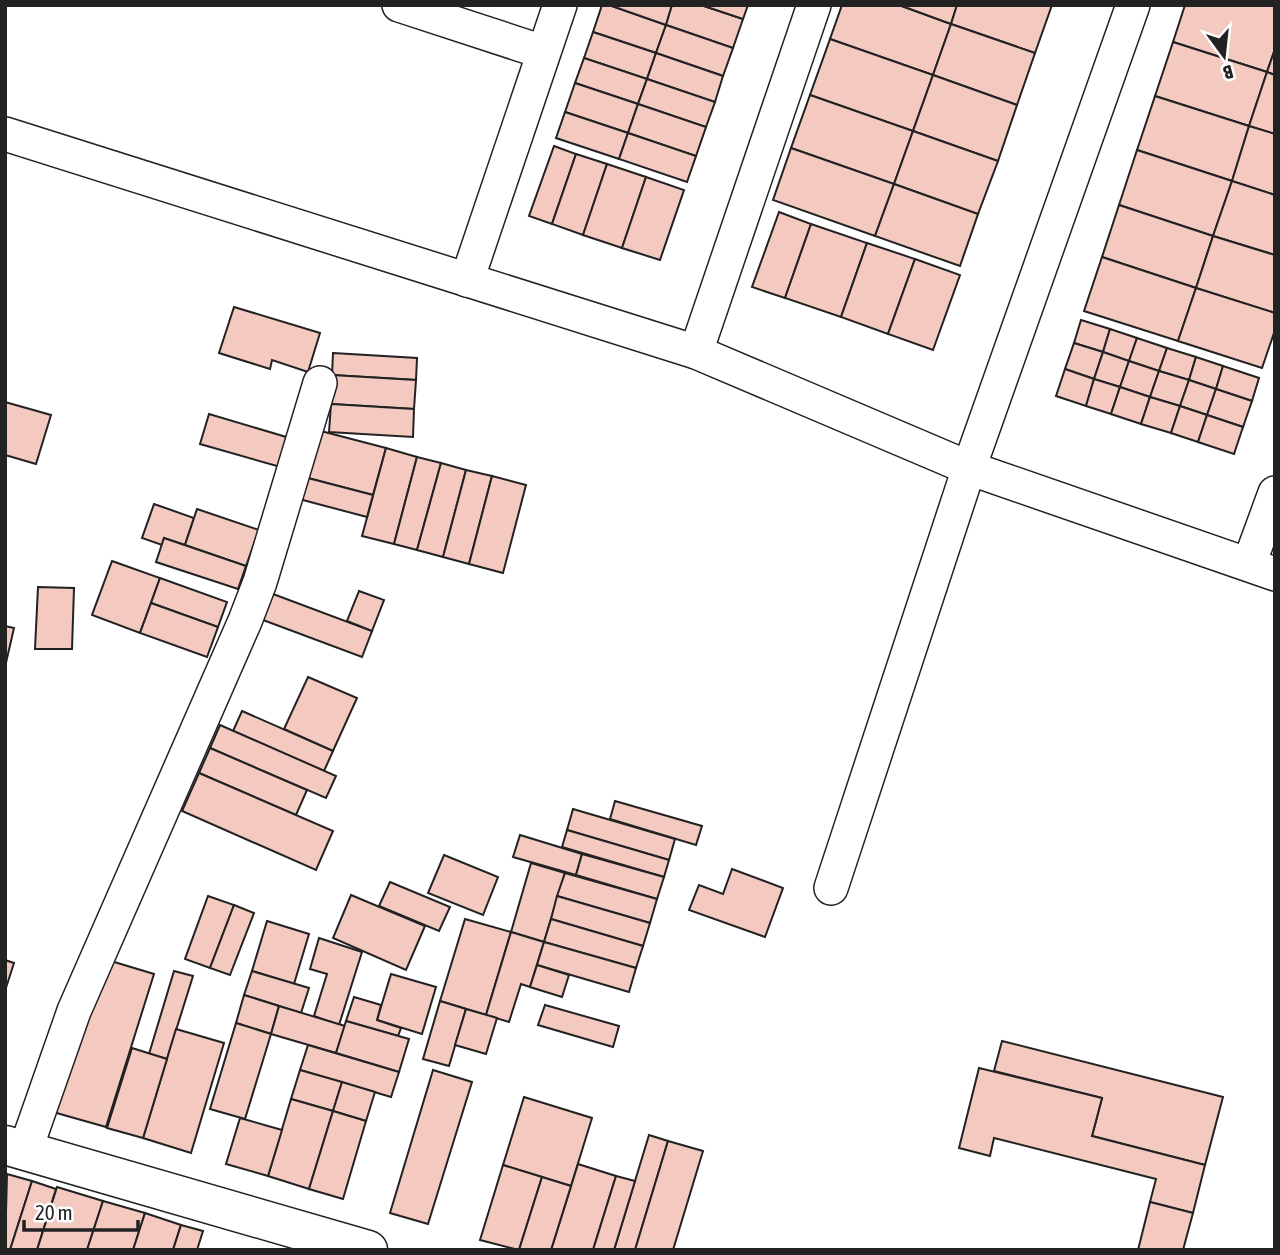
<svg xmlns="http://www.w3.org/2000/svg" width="1280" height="1255" font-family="'Asap Condensed',sans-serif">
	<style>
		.building { fill: #f3c9c0; stroke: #222; stroke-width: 2 }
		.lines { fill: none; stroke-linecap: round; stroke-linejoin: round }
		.minor-casing { stroke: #222; stroke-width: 36 }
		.secondary-casing { stroke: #222; stroke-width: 41 }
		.minor { stroke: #fff; stroke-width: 33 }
		.secondary { stroke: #fff; stroke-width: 38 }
	</style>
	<rect width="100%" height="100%" fill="#fff"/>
	<!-- building -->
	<g class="building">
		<polygon points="602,5 609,5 666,25 656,53 593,32"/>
		<polygon points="609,5 672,5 666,25"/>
		<polygon points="672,5 701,5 743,19 733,48 666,25"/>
		<polygon points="701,5 748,5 743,19"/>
		<polygon points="842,5 899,5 951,24 933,75 830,39"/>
		<polygon points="899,5 957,5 951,24"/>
		<polygon points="957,5 1052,5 1035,53 951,24"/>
		<polygon points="1185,5 1275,6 1275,49 1267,72 1173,42"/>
		<polygon points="951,24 1035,53 1017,105 933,75"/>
		<polygon points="666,25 733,48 723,76 656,53"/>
		<polygon points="593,32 656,53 647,79 584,58"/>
		<polygon points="830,39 933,75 913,131 810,95"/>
		<polygon points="1173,42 1267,72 1249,126 1155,96"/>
		<polygon points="1275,49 1275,75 1267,72"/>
		<polygon points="656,53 723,76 715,102 647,79"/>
		<polygon points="584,58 647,79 638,104 575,83"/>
		<polygon points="1267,72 1275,75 1275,134 1249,126"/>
		<polygon points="933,75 1017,105 998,161 913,131"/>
		<polygon points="647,79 715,102 706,127 638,104"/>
		<polygon points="575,83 638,104 628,133 565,112"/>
		<polygon points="810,95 913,131 894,184 791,148"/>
		<polygon points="1155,96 1249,126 1232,181 1137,150"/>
		<polygon points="638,104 706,127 696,156 628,133"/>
		<polygon points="565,112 628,133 619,159 556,138"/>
		<polygon points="1249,126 1275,134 1275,195 1232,181"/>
		<polygon points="913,131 998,161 978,214 894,184"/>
		<polygon points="628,133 696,156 687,182 619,159"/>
		<polygon points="554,146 576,154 552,224 529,216"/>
		<polygon points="791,148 894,184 875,236 773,200"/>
		<polygon points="1137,150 1232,181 1213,236 1119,205"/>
		<polygon points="576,154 607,164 583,235 552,224"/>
		<polygon points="607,164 646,177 622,248 583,235"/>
		<polygon points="646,177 684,190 660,260 622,248"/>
		<polygon points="1232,181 1275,195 1275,255 1213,236"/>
		<polygon points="894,184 978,214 960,266 875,236"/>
		<polygon points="1119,205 1213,236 1196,288 1102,257"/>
		<polygon points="779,212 811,224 785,298 752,287"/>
		<polygon points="811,224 867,243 841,317 785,298"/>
		<polygon points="1213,236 1275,255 1275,313 1196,288"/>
		<polygon points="867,243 915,259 888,334 841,317"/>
		<polygon points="1102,257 1196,288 1178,341 1084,311"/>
		<polygon points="915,259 960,275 933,350 888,334"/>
		<polygon points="1196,288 1275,313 1275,330 1262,368 1178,341"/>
		<polygon points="234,307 320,333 308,372 272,360 270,369 219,353"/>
		<polygon points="1081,320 1110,329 1103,352 1074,343"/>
		<polygon points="1110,329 1137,338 1129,361 1103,352"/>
		<polygon points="1137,338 1167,348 1159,371 1129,361"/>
		<polygon points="1074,343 1103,352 1094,379 1065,369"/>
		<polygon points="1167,348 1196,357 1189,380 1159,371"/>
		<polygon points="1103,352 1129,361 1120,387 1094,379"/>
		<polygon points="333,353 417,358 416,380 332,375"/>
		<polygon points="1196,357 1223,366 1216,389 1189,380"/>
		<polygon points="1129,361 1159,371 1150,397 1120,387"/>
		<polygon points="1223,366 1259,378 1252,401 1216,389"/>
		<polygon points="1065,369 1094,379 1086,406 1056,396"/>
		<polygon points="1159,371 1189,380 1180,406 1150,397"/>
		<polygon points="332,375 416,380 414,409 331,404"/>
		<polygon points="1094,379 1120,387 1111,414 1086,406"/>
		<polygon points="1189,380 1216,389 1207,415 1180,406"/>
		<polygon points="1120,387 1150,397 1141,424 1111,414"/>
		<polygon points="1216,389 1252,401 1243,427 1207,415"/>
		<polygon points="1150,397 1180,406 1171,433 1141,424"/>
		<polygon points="5,402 51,415 36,464 5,455"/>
		<polygon points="331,404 414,409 413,437 329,432"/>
		<polygon points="1180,406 1207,415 1198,442 1171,433"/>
		<polygon points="209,414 293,439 284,468 200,444"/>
		<polygon points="1207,415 1243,427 1234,454 1198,442"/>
		<polygon points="317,430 386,448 373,495 304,477"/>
		<polygon points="386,448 417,457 394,544 362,536"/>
		<polygon points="417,457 441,463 417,550 394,544"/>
		<polygon points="441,463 466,470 443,557 417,550"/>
		<polygon points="466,470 492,476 469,564 443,557"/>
		<polygon points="492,476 526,485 503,573 469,564"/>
		<polygon points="304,477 373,495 367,517 299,499"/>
		<polygon points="154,504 194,518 185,545 164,538 162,545 142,538"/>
		<polygon points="197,509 259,530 246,566 185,545"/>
		<polygon points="164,538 246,566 238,589 156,562"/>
		<polygon points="112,561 160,578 140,633 92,615"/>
		<polygon points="160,578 227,602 218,627 151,603"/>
		<polygon points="38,587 74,588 72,649 35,649"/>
		<polygon points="265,591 372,631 362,657 255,617"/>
		<polygon points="359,591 384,600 372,631 347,621"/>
		<polygon points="151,603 218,627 207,657 140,633"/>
		<polygon points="5,626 14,628 5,667"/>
		<polygon points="308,677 357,698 333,751 284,729"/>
		<polygon points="242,711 333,751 324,771 233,731"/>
		<polygon points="220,725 336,776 326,798 210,748"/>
		<polygon points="210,748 307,790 296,815 199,773"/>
		<polygon points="199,773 333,831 316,870 182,811"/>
		<polygon points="615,801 702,826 696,845 610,819"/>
		<polygon points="573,809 675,839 669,860 567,830"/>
		<polygon points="567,830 669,860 664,877 562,847"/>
		<polygon points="520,835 582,854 576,875 513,857"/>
		<polygon points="582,854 664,877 657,899 576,875"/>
		<polygon points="444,855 498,877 483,915 428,893"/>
		<polygon points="531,863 565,873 544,942 511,932"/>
		<polygon points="732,869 783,888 765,937 689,910 699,885 723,894"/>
		<polygon points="565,873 657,899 650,923 557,896"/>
		<polygon points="390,882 450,907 439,931 379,906"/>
		<polygon points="351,895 425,926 406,970 333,938"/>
		<polygon points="208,896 234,905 210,968 185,959"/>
		<polygon points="557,896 650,923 643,946 551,919"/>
		<polygon points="234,905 254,913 230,975 210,968"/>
		<polygon points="465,919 511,932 486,1015 440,1001"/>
		<polygon points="551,919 643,946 636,968 544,942"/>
		<polygon points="267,921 309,934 294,984 252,971"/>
		<polygon points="511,932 544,942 530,987 521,984 509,1022 486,1015"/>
		<polygon points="319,938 362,952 339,1025 314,1016 327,974 310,969"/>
		<polygon points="544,942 636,968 629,992 537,965"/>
		<polygon points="101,958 154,974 106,1127 53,1112"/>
		<polygon points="5,960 14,963 5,991"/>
		<polygon points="537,965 569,975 562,997 530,987"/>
		<polygon points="174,971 193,976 167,1059 149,1054"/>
		<polygon points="252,971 309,988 301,1013 244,995"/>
		<polygon points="391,974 436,987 422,1034 377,1020"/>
		<polygon points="244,995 279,1006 271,1034 236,1023"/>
		<polygon points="354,997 381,1005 377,1020 401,1028 398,1036 346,1021"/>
		<polygon points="440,1001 466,1009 449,1066 423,1059"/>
		<polygon points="545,1005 619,1026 613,1047 538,1025"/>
		<polygon points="279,1006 345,1026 336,1053 271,1034"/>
		<polygon points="466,1009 497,1018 486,1054 455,1045"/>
		<polygon points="346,1021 409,1039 399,1072 336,1053"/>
		<polygon points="236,1023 271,1034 245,1119 210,1109"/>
		<polygon points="176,1029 224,1043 191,1153 143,1138"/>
		<polygon points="1002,1041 1223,1097 1205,1165 1092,1136 1102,1098 994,1071"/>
		<polygon points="308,1045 399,1072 391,1097 300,1070"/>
		<polygon points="132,1048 167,1059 143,1138 107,1128"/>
		<polygon points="979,1068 1102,1098 1092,1136 1205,1165 1193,1213 1150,1202 1156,1179 994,1138 990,1156 959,1148"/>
		<polygon points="300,1070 342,1082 333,1111 291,1099"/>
		<polygon points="433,1070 472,1082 428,1224 390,1213"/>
		<polygon points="342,1082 375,1092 366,1121 333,1111"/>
		<polygon points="524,1097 592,1118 571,1186 503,1165"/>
		<polygon points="291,1099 333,1111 309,1189 268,1176"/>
		<polygon points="333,1111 366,1121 343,1199 309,1189"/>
		<polygon points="240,1118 282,1130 268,1176 226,1164"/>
		<polygon points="649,1135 668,1141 635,1250 614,1250"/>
		<polygon points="668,1141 703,1151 673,1250 635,1250"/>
		<polygon points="578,1164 616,1176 593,1250 551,1250"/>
		<polygon points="503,1165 542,1177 519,1250 480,1240"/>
		<polygon points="7,1174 32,1181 10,1250 5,1250"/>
		<polygon points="616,1176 635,1181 614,1250 593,1250"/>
		<polygon points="542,1177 571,1186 551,1250 519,1250"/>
		<polygon points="32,1181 56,1189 37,1250 10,1250"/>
		<polygon points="57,1187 103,1201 87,1250 37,1250"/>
		<polygon points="103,1201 145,1213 133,1250 87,1250"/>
		<polygon points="1150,1202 1193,1213 1183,1250 1138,1250"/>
		<polygon points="145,1213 181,1225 173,1250 133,1250"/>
		<polygon points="181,1225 203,1231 197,1250 173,1250"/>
	</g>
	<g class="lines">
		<defs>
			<g id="minor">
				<polyline points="399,5 543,52"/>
				<polyline points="5,134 696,352 969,468 1275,574"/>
				<polyline points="467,280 560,5"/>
				<polyline points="696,352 814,5"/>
				<polyline points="1249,564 1275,493"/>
				<polyline points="831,888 969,468 1133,5"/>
				<polyline points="25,1151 74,1011 245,621 260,582 320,383"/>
			</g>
			<polyline id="secondary" points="5,1145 368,1250"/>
		</defs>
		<!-- minor casing -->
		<use href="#minor" class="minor-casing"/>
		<!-- secondary casing -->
		<use href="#secondary" class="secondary-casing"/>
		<!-- minor -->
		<use href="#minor" class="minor"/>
		<!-- secondary -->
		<use href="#secondary" class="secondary"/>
	</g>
	<!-- border -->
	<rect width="1280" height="1255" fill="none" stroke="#222222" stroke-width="14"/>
	<!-- north arrow -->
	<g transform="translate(1224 56) rotate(165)" stroke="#ffffff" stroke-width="5" paint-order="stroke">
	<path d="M0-5L12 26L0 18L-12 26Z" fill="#222222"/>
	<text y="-10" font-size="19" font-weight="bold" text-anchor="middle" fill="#222222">B</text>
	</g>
	<!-- scale -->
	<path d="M24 1220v10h114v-10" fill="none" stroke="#222222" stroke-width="3.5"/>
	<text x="35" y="1220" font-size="21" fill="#222222" stroke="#ffffff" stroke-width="5" paint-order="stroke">20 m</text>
</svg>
